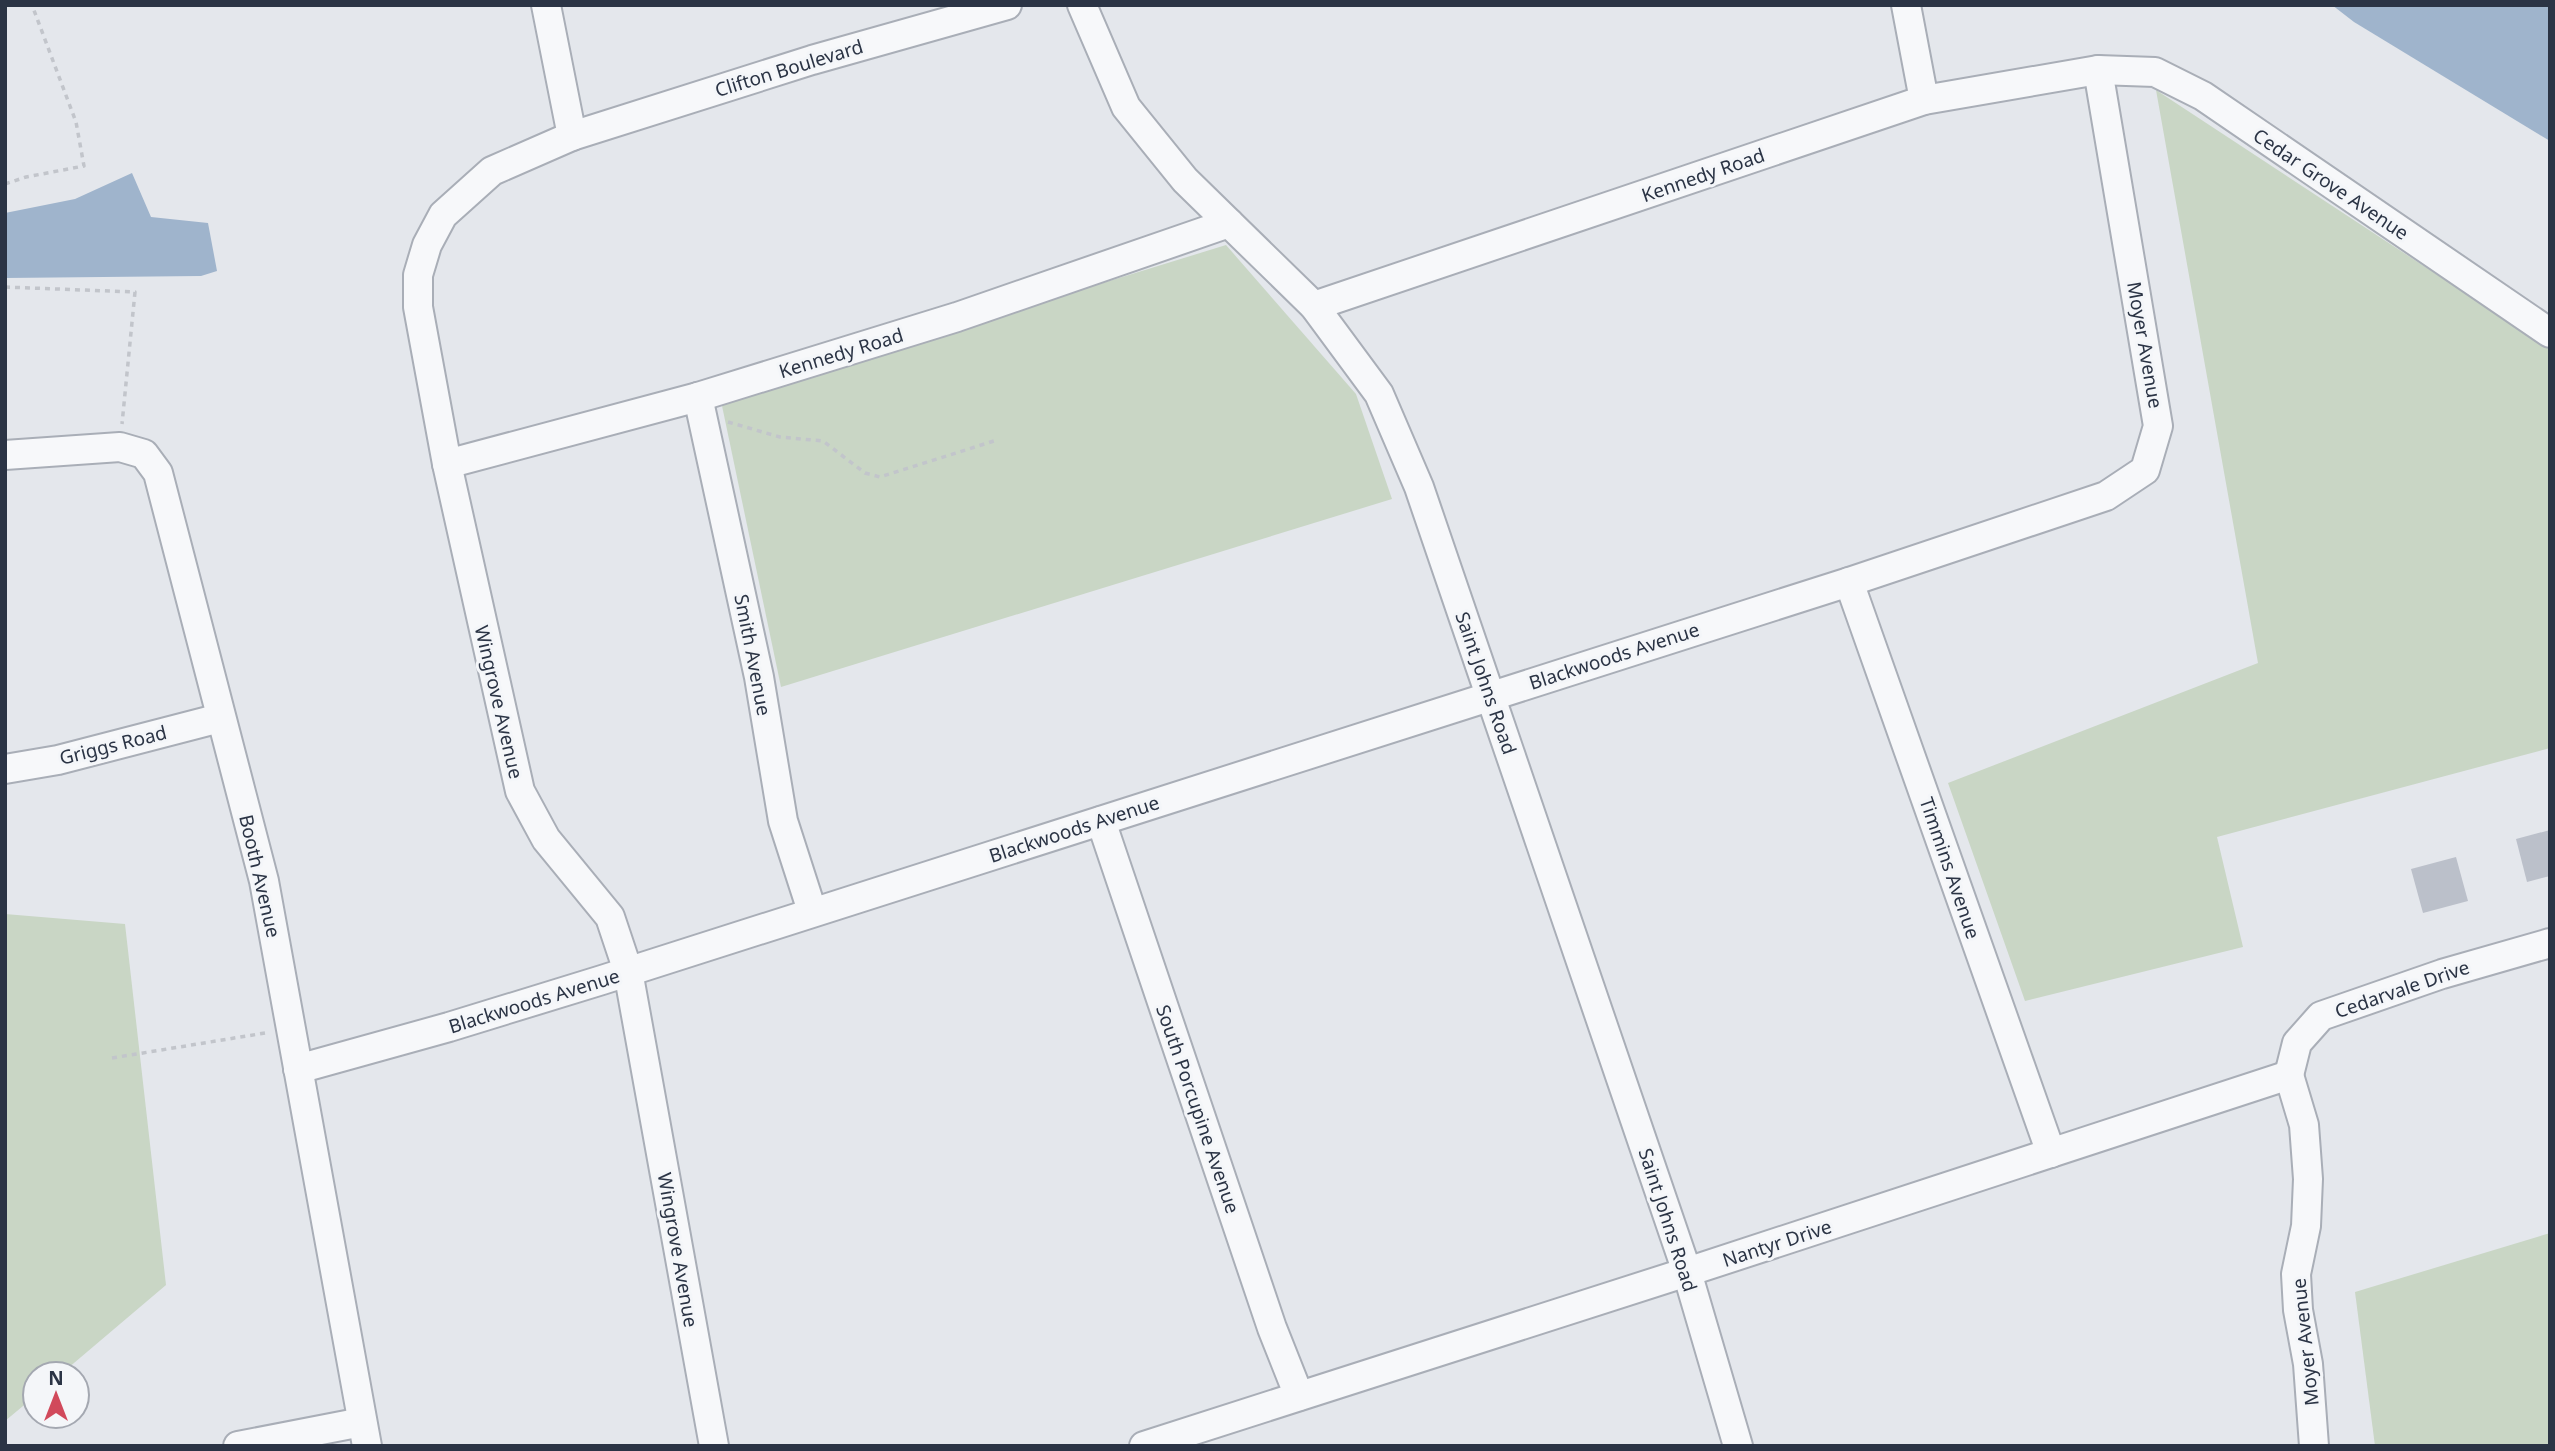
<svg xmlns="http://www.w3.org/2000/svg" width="2555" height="1451" font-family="'Noto Sans',sans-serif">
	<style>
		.green { fill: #c9d6c5 }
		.water { fill: #9fb4cc }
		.building { fill: #bbc0ca }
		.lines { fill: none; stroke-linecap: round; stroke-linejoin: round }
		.minor-casing { stroke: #a9aeb7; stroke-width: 32 }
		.path { stroke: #c2c5cb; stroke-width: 3.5; stroke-dasharray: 5 5; stroke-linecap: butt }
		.minor { stroke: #f7f8fa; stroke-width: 28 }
		.labels { text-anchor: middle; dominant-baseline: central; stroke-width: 6; stroke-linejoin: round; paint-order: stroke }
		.street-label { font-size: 19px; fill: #2b3445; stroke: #f4f6f9 }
	</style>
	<rect width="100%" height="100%" fill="#e4e7ec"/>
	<!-- green -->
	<g class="green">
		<polygon points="2156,90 2550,349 2550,748 2217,837 2243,947 2025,1001 1948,783 2258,663"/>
		<polygon points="1226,245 1356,394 1392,499 781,687 721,401"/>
		<polygon points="5,914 125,924 166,1285 61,1374 35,1374 35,1396 5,1421"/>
		<polygon points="2550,1233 2550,1446 2375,1446 2355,1292"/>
	</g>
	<!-- water -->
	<g class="water">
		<polygon points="2332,5 2550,5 2550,141 2354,22"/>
		<polygon points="132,173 151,217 208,223 217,271 201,276 5,278 5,213 75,199"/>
	</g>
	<!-- building -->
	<g class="building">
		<polygon points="2550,830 2550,876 2527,882 2516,839"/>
		<polygon points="2456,857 2468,901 2423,913 2411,869"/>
	</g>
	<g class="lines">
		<defs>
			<g id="minor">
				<polyline points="546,5 572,136"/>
				<polyline points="1082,5 1126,107 1185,180 1314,306 1379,394 1419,487 1490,695 1687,1272 1738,1446"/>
				<polyline points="1906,5 1924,100"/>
				<polyline points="1314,306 1924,100 2098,70 2155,72 2203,96 2550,333"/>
				<polyline points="698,397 759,677 783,821 812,911"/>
				<polyline points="5,455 120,447 144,454 158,473 264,881 367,1446"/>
				<polyline points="447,464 698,397 957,317 1229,223"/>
				<polyline points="1849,582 2051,1153"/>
				<polyline points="5,769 58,760 220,718"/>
				<polyline points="1101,821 1272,1328 1299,1396"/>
				<polyline points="298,1069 449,1027 602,980 1849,582 2106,496 2145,470 2158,426 2098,70"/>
				<polyline points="2289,1075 2304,1125 2308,1179 2306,1226 2296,1274 2298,1310 2308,1364 2314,1446"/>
				<polyline points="2289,1075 2297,1043 2321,1016 2442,974 2550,943"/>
				<polyline points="238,1446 362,1422"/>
				<polyline points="714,1446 628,971 610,917 546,839 520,791 447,464 418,307 418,275 427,245 443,215 492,171 572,136 812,60 1007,5"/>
				<polyline points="1144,1446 1687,1272 2289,1075"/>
			</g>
		</defs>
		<!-- minor casing -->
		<use href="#minor" class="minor-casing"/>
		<!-- path -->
		<g class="path">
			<polyline points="5,184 26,177 84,166 76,122 32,5"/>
			<polyline points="5,287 135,292 122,424"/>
			<polyline points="728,422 780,437 823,441 865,473 880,477 997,440"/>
			<polyline points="112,1058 265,1033"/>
		</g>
		<!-- minor -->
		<use href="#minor" class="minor"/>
	</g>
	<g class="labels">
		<!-- street labels -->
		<g class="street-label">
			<text transform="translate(789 68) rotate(-17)">Clifton Boulevard</text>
			<text transform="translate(1703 175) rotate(-19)">Kennedy Road</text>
			<text transform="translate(2331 184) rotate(34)">Cedar Grove Avenue</text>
			<text transform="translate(2145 345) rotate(80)">Moyer Avenue</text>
			<text transform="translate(841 353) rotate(-17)">Kennedy Road</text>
			<text transform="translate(753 655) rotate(79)">Smith Avenue</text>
			<text transform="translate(1614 656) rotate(-18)">Blackwoods Avenue</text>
			<text transform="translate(1486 683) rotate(71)">Saint Johns Road</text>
			<text transform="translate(499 702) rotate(77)">Wingrove Avenue</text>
			<text transform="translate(113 745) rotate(-14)">Griggs Road</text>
			<text transform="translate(1074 829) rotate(-18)">Blackwoods Avenue</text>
			<text transform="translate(1950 868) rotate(71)">Timmins Avenue</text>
			<text transform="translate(260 876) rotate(77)">Booth Avenue</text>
			<text transform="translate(2402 989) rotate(-19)">Cedarvale Drive</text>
			<text transform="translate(534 1001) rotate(-17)">Blackwoods Avenue</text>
			<text transform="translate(1198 1109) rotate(71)">South Porcupine Avenue</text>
			<text transform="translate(1668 1220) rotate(72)">Saint Johns Road</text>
			<text transform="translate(1777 1243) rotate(-18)">Nantyr Drive</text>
			<text transform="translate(678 1250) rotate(80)">Wingrove Avenue</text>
			<text transform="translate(2305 1342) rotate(-96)">Moyer Avenue</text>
		</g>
	</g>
	<!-- border -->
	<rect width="2555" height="1451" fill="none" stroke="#2b3445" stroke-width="14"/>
	<!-- north arrow -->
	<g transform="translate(56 1395)"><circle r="33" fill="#f4f6f9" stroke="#a4a8b1" stroke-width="2"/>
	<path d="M0-5L12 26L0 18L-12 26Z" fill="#d1495b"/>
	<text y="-10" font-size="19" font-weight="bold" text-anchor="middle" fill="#2b3445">N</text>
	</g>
</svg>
